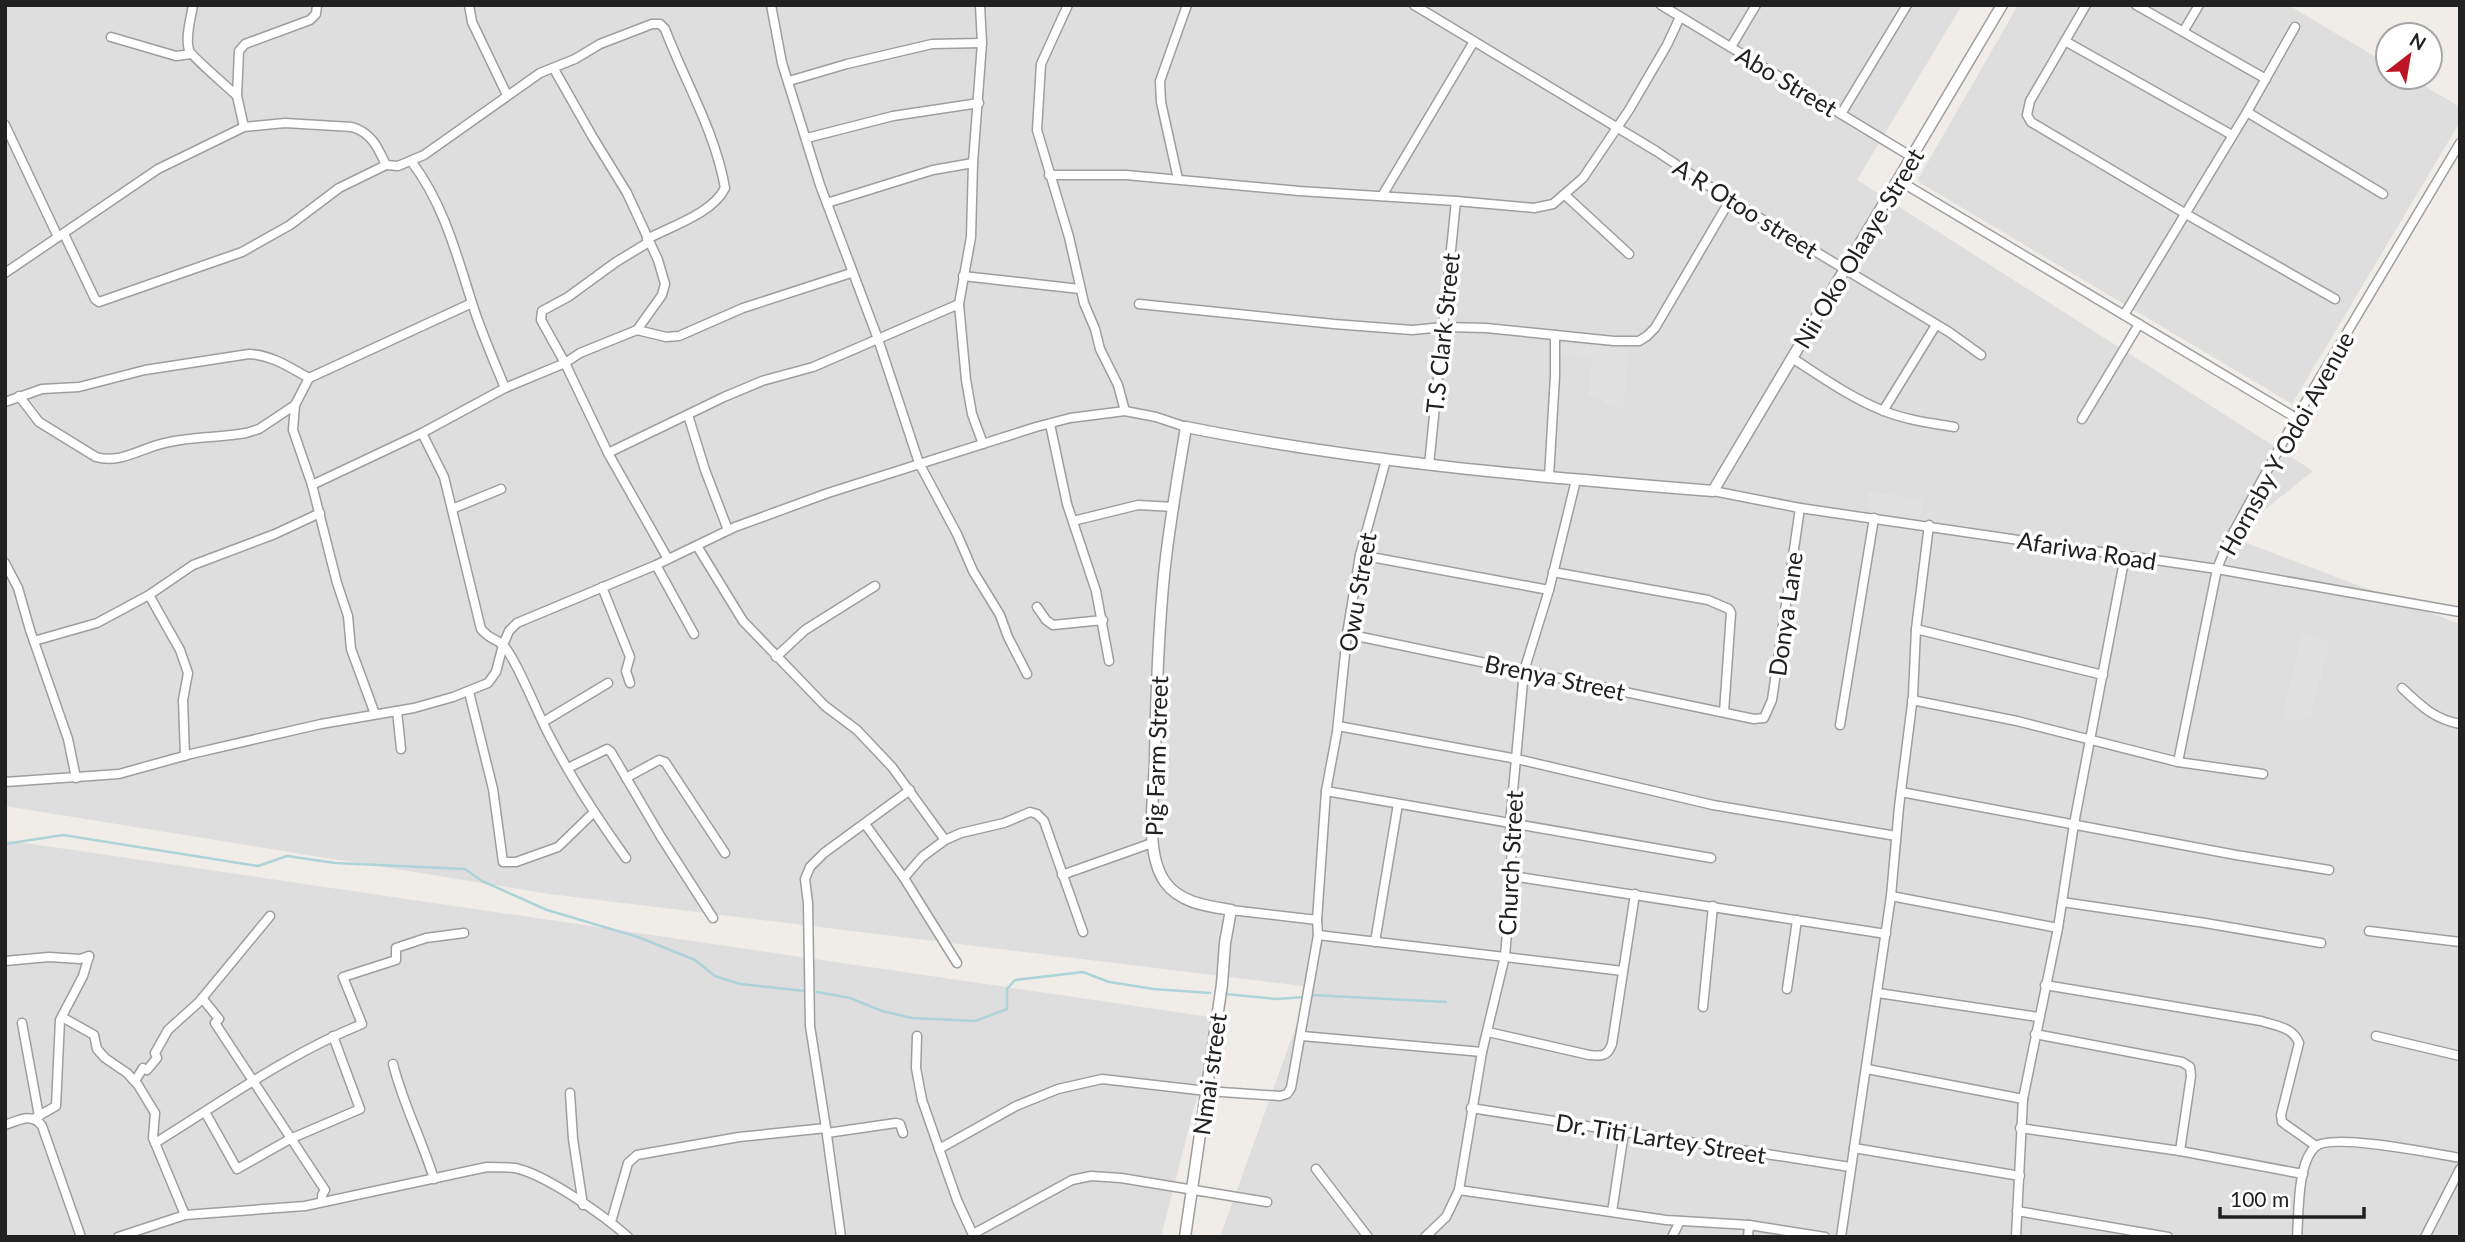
<svg xmlns="http://www.w3.org/2000/svg" width="2465" height="1242" font-family="Lato,sans-serif">
	<style>
		.residential { fill: #dfdede }
		.parking { fill: #e1e1e1 }
		.lines { fill: none; stroke-linecap: round; stroke-linejoin: round }
		.stream { stroke: #aed3d9; stroke-width: 2.5 }
		.minor-casing { stroke: #9e9e9e; stroke-width: 11 }
		.tertiary-casing { stroke: #9e9e9e; stroke-width: 13 }
		.minor { stroke: #fff; stroke-width: 8 }
		.tertiary { stroke: #fff; stroke-width: 10 }
		.labels { text-anchor: middle; dominant-baseline: central; stroke-width: 7; stroke-linejoin: round; paint-order: stroke }
		.street-label { font-size: 24px; fill: #212121; stroke: #fff }
	</style>
	<rect width="100%" height="100%" fill="#f0ede8"/>
	<!-- residential -->
	<g class="residential">
		<polygon points="5,5 1962,5 1857,180 2313,471 2231,537 2460,624 2460,1237 1220,1237 1310,987 550,894 5,806"/>
		<polygon points="2018,5 2288,5 2388,64 2388,77 2409,77 2460,107 2460,122 2292,404 1917,181"/>
		<polygon points="5,840 1217,1018 1161,1237 5,1237"/>
	</g>
	<!-- parking -->
	<g class="parking">
		<polygon points="1560,343 1629,349 1623,408 1604,404 1603,398 1589,396 1592,359 1560,355"/>
		<polygon points="1869,491 1922,500 1920,517 1867,510"/>
		<polygon points="2302,633 2330,641 2310,719 2303,718 2301,722 2288,718 2286,713 2283,711"/>
	</g>
	<g class="lines">
		<!-- stream -->
		<g class="stream">
			<polyline points="5,844 63,835 258,866 287,856 335,863 465,869 482,881 547,910 638,937 695,960 715,976 740,984 805,991"/>
			<polyline points="817,992 850,998 882,1011 912,1018 975,1021 1007,1009 1007,989 1015,980 1083,972 1109,982 1154,989 1210,993"/>
			<polyline points="1225,994 1276,999 1305,997"/>
			<polyline points="1311,995 1446,1002"/>
		</g>
		<defs>
			<g id="minor">
				<path d="M193,5C191,18 185,37 189,50C190,55 230,89 237,96"/>
				<polyline points="469,5 472,22 507,95"/>
				<polyline points="771,5 782,63 820,185 878,339 919,463 957,534 973,571 1000,615 1008,637 1027,674"/>
				<polyline points="980,5 982,43 973,163 971,237 959,304 966,380 972,414 983,444"/>
				<polyline points="1068,5 1041,64 1037,130 1069,237 1084,303 1095,329 1100,349 1118,385 1125,411"/>
				<polyline points="1414,5 1656,151 1730,200 1949,332 1981,355"/>
				<polyline points="1661,5 1912,157"/>
				<polyline points="2086,5 2030,101 2027,115 2031,122 2186,214 2335,299"/>
				<polyline points="2136,5 2266,79"/>
				<polyline points="2183,32 2199,5"/>
				<polyline points="111,37 176,56 191,54"/>
				<polyline points="2065,41 2232,135"/>
				<polyline points="1731,47 1756,5"/>
				<polyline points="554,69 592,136 627,193 658,260 665,284 662,295 637,330 580,353 565,363 608,453 668,559"/>
				<polyline points="789,81 847,64 932,44 982,43"/>
				<polyline points="2247,112 2383,194"/>
				<polyline points="1841,114 1907,5"/>
				<polyline points="5,125 58,237"/>
				<polyline points="244,127 237,96 239,51 245,44 310,20 316,14 317,5"/>
				<polyline points="807,138 893,116 979,103"/>
				<path d="M411,161C444,204 457,256 473,306C482,334 494,361 505,388"/>
				<polyline points="1049,175 1126,175 1299,191 1456,201 1534,208 1553,204 1583,178 1629,110 1667,45 1680,17"/>
				<polyline points="1178,179 1161,102 1160,81 1187,5"/>
				<polyline points="1898,180 2296,418"/>
				<polyline points="1565,195 1629,254"/>
				<polyline points="1382,196 1473,43"/>
				<polyline points="827,203 933,170 973,163"/>
				<polyline points="64,234 95,299 99,302 242,252 290,225 339,188 386,165"/>
				<path d="M5,273L158,169L244,127L285,123L352,127C372,133 378,148 386,165L398,166L424,155L540,73L575,59L600,44L652,24H660L665,29C685,82 715,131 725,188C713,213 672,226 647,239"/>
				<polyline points="963,276 1080,289"/>
				<polyline points="1139,304 1334,324 1412,330 1444,327 1486,328 1614,341 1639,341 1647,336 1655,328 1730,200"/>
				<polyline points="2124,315 2247,112 2295,27"/>
				<polyline points="637,330 666,337 679,336 743,308 851,273"/>
				<path d="M1792,358C1822,377 1851,398 1884,411C1906,420 1931,423 1954,427"/>
				<path d="M19,396L39,422L96,457C121,464 141,448 165,443C191,436 220,438 246,433L259,429L295,405"/>
				<path d="M5,402L42,389L79,387L145,370L249,354C272,355 289,367 309,378"/>
				<polyline points="1883,411 1936,325"/>
				<polyline points="688,415 705,470 728,530"/>
				<polyline points="2082,419 2139,324"/>
				<polyline points="1050,424 1067,504 1096,591 1109,661"/>
				<path d="M422,433L444,477L481,629C490,640 495,638 503,645C515,656 539,717 549,735C571,778 598,819 626,858"/>
				<polyline points="608,453 724,397 762,381 813,367 959,304"/>
				<polyline points="1429,465 1456,201"/>
				<polyline points="1549,477 1555,376 1555,335"/>
				<polyline points="312,485 422,433 505,388 565,363 541,320 542,311 568,297 616,262 649,242"/>
				<polyline points="1713,491 1800,508 2217,569 2460,612"/>
				<polyline points="452,509 501,489"/>
				<polyline points="1073,521 1138,505 1174,507"/>
				<polyline points="697,546 743,621 825,706 857,730 892,767 945,840"/>
				<polyline points="1360,555 1549,590"/>
				<polyline points="5,563 18,588 30,630 68,739 76,778"/>
				<polyline points="656,565 694,634"/>
				<polyline points="1553,572 1708,600 1729,609 1731,613 1724,712"/>
				<polyline points="602,587 630,657 626,671 630,683"/>
				<polyline points="149,595 180,650 188,673 183,700 185,756"/>
				<polyline points="1037,607 1046,620 1053,625 1103,620"/>
				<polyline points="1916,629 2103,675"/>
				<polyline points="1347,634 1754,719 1764,718 1772,700 1800,508"/>
				<polyline points="34,641 97,623 149,595 193,565 275,534 320,513"/>
				<polyline points="776,657 805,630 875,586"/>
				<path d="M2402,688C2421,706 2434,719 2460,724"/>
				<polyline points="469,692 493,789 503,862 516,862 558,847 594,812"/>
				<polyline points="1912,700 2017,721 2178,762 2217,569 2227,544 2296,418 2460,143"/>
				<polyline points="397,711 401,749"/>
				<polyline points="375,714 351,649 348,616 337,583 312,485 293,430 295,405 309,378 472,303"/>
				<polyline points="543,722 608,683"/>
				<polyline points="1840,725 1874,518"/>
				<polyline points="1338,726 1517,759 1713,805 1896,836"/>
				<polyline points="2178,762 2263,774"/>
				<polyline points="568,768 607,749 611,752 661,837 713,918"/>
				<polyline points="626,778 659,760 665,762 725,853"/>
				<polyline points="5,782 119,774 191,754 321,724 414,708 453,697 488,683 496,672 503,645 509,631 517,623 656,565 735,527 828,493 1036,427 1070,418 1125,411 1156,417 1186,427"/>
				<polyline points="1326,791 1711,858"/>
				<polyline points="1901,792 2236,855 2329,870"/>
				<polyline points="865,824 904,878 957,963"/>
				<polyline points="1062,875 1152,843"/>
				<polyline points="1512,876 1886,934"/>
				<polyline points="904,878 922,857 945,840 961,833 1004,823 1030,812 1037,814 1044,821 1051,841 1083,932"/>
				<polyline points="1891,896 2058,928"/>
				<polyline points="2062,902 2205,923 2321,943"/>
				<polyline points="1231,910 1317,920 1326,791 1337,732 1347,634 1360,555 1386,460"/>
				<polyline points="2369,931 2460,942"/>
				<polyline points="1318,935 1623,971"/>
				<polyline points="1375,942 1398,804"/>
				<polyline points="5,961 49,957 80,959 89,956"/>
				<path d="M2045,985L2261,1021C2276,1026 2293,1027 2299,1043L2281,1115L2282,1122L2316,1146"/>
				<polyline points="1787,989 1797,920"/>
				<polyline points="1878,993 2038,1017"/>
				<polyline points="202,998 219,1019 215,1023 325,1190 322,1195 322,1202"/>
				<polyline points="1703,1007 1713,906"/>
				<polyline points="62,1017 94,1035 97,1049 105,1058 127,1073 138,1085 155,1113 153,1138 185,1215"/>
				<polyline points="22,1023 39,1116"/>
				<path d="M1488,1032L1589,1055C1602,1056 1607,1057 1612,1044L1635,894"/>
				<polyline points="2035,1034 2182,1062 2190,1067 2191,1076 2180,1151"/>
				<polyline points="917,1036 916,1068 922,1100 957,1200 974,1237"/>
				<polyline points="1302,1036 1482,1052"/>
				<polyline points="2376,1036 2460,1056"/>
				<path d="M393,1064C403,1104 422,1140 434,1179"/>
				<polyline points="1867,1069 2023,1099"/>
				<polyline points="135,1081 143,1068 147,1070 157,1058 155,1053 168,1030 199,1002 270,916"/>
				<polyline points="570,1093 573,1139 583,1205"/>
				<polyline points="1471,1108 1850,1167"/>
				<polyline points="205,1112 237,1169 290,1139 360,1109 333,1036"/>
				<polyline points="35,1118 56,1106 60,1020 83,976 89,956"/>
				<path d="M5,1125C19,1120 32,1112 42,1126L81,1237"/>
				<polyline points="2020,1128 2180,1151 2303,1174"/>
				<polyline points="827,1133 896,1123 900,1124 903,1133"/>
				<path d="M155,1143C223,1101 288,1054 362,1024L343,977L396,960V948L426,938L464,933"/>
				<polyline points="1854,1148 2020,1176"/>
				<polyline points="939,1149 1016,1106 1058,1089 1102,1079 1207,1091 1280,1096 1287,1094 1291,1088 1318,935 1317,920"/>
				<polyline points="1316,1169 1368,1237"/>
				<polyline points="1459,1190 1666,1220 1749,1225 1825,1237"/>
				<polyline points="2017,1211 2168,1237"/>
				<polyline points="1612,1212 1624,1132"/>
				<polyline points="611,1222 628,1163 637,1155 739,1137 826,1128"/>
				<polyline points="973,1234 1072,1180 1091,1176 1121,1178 1267,1202"/>
				<path d="M118,1237L185,1215L305,1206L487,1167C496,1167 506,1167 515,1168C545,1174 605,1216 628,1237"/>
				<polyline points="841,1237 826,1128 810,1026 808,903 805,879 810,867 824,853 910,790"/>
				<polyline points="1425,1237 1446,1217 1459,1190 1482,1052 1505,956 1512,876 1510,824 1524,671 1549,590 1576,480"/>
				<polyline points="1672,1237 1680,1221"/>
				<polyline points="1748,1237 1749,1225"/>
				<polyline points="1841,1237 1891,896 1899,807 1913,696 1916,629 1929,525"/>
				<polyline points="2016,1237 2023,1099 2058,928 2074,824 2125,556"/>
				<path d="M2297,1237C2299,1213 2297,1164 2315,1147C2330,1132 2436,1154 2460,1158"/>
				<polyline points="2425,1237 2460,1169"/>
			</g>
			<path id="tertiary" d="M1185,1237L1222,984L1225,943L1231,910C1207,906 1180,903 1165,882C1144,852 1154,796 1155,761C1156,699 1158,637 1164,575C1169,525 1178,476 1186,427C1360,462 1537,477 1713,491L2002,5"/>
		</defs>
		<!-- minor casing -->
		<use href="#minor" class="minor-casing"/>
		<!-- tertiary casing -->
		<use href="#tertiary" class="tertiary-casing"/>
		<!-- minor -->
		<use href="#minor" class="minor"/>
		<!-- tertiary -->
		<use href="#tertiary" class="tertiary"/>
	</g>
	<g class="labels">
		<!-- street labels -->
		<g class="street-label">
			<text transform="translate(1787 81) rotate(31)">Abo Street</text>
			<text transform="translate(1746 208) rotate(32)">A R Otoo street</text>
			<text transform="translate(1858 248) rotate(-59)">Nii Oko Olaaye Street</text>
			<text transform="translate(1442 333) rotate(-84)">T.S Clark Street</text>
			<text transform="translate(2286 443) rotate(-61)">Hornsby Y Odoi Avenue</text>
			<text transform="translate(2087 550) rotate(9)">Afariwa Road</text>
			<text transform="translate(1357 592) rotate(-80)">Owu Street</text>
			<text transform="translate(1785 614) rotate(-82)">Donya Lane</text>
			<text transform="translate(1555 677) rotate(12)">Brenya Street</text>
			<text transform="translate(1156 756) rotate(-88)">Pig Farm Street</text>
			<text transform="translate(1510 863) rotate(-87)">Church Street</text>
			<text transform="translate(1209 1074) rotate(-82)">Nmai street</text>
			<text transform="translate(1661 1138) rotate(9)">Dr. Titi Lartey Street</text>
		</g>
	</g>
	<!-- border -->
	<rect width="2465" height="1242" fill="none" stroke="#212121" stroke-width="14"/>
	<!-- north arrow -->
	<g transform="translate(2409 56) rotate(31)"><circle r="33" fill="#ffffff" stroke="#a6a6a6" stroke-width="2"/>
	<path d="M0-5L12 26L0 18L-12 26Z" fill="#bc1625"/>
	<text y="-10" font-size="19" font-weight="bold" text-anchor="middle" fill="#212121">N</text>
	</g>
	<!-- scale -->
	<path d="M2220 1207v10h144v-10" fill="none" stroke="#212121" stroke-width="3.5"/>
	<text x="2230" y="1207" font-size="21" fill="#212121" stroke="#ffffff" stroke-width="5" paint-order="stroke">100 m</text>
</svg>
